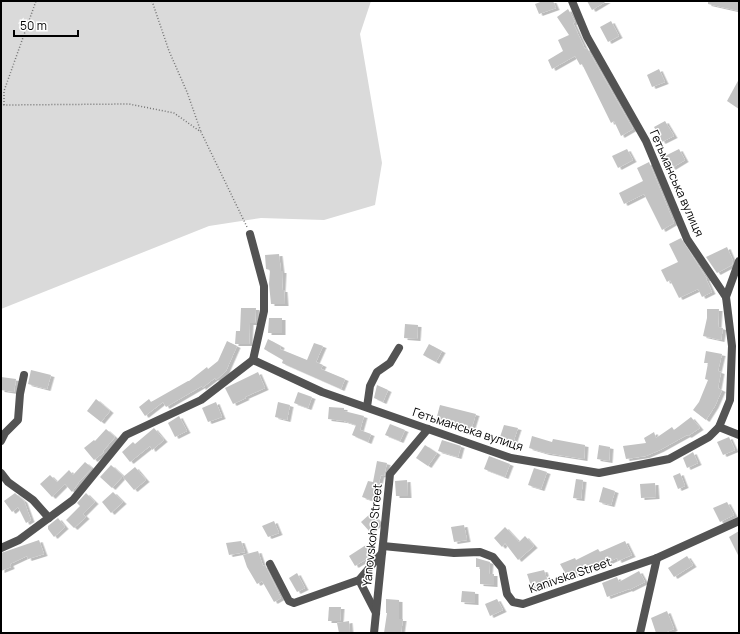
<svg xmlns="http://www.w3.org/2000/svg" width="740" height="634" font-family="Manrope,sans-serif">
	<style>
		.green { fill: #dadada }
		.building { fill: #c3c3c3; filter: url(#shadow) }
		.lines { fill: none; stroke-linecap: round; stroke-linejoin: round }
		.path { stroke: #757575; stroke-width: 1.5; stroke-dasharray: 1 2; stroke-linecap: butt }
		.street { stroke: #535353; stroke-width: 8 }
		.labels { text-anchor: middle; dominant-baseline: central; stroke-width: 3; stroke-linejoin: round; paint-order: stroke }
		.street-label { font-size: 12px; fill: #000; stroke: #fff }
	</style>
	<defs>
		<filter id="shadow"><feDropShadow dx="3.5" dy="2" stdDeviation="0" flood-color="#0004"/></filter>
	</defs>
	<rect width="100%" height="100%" fill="#fff"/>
	<!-- green -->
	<polygon class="green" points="1,1 371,1 360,34 382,163 375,205 324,220 261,218 209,226 1,309"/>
	<!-- building -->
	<g class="building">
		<polygon points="543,1 553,1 556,8 539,14 535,4"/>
		<polygon points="587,1 607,1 592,10"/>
		<polygon points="708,1 739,1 739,11 708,4"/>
		<polygon points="568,9 572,16 575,22 573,23 585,49 587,48 633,129 621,136 614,121 611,123 582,64 580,65 575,56 552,69 548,60 563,51 558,40 569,35 557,17"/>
		<polygon points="611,21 619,36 608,42 600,27"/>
		<polygon points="659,69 665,82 652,87 647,75"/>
		<polygon points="739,79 739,109 727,101"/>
		<polygon points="665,121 674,136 662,142 654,127"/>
		<polygon points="627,149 633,160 618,168 612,156"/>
		<polygon points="679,149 685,160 672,168 665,156"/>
		<polygon points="649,162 674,223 662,230 644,194 624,204 619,193 643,181 637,168"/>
		<polygon points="681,238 707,279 706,279 712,292 702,297 698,289 679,298 670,280 667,282 661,270 678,262 669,244"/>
		<polygon points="727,247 733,261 732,265 717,273 706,257"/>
		<polygon points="279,254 281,271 283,271 282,290 284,290 285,304 271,304 269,284 270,270 266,269 265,255"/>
		<polygon points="241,308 256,308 255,323 250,323 249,344 235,344 236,331 240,331"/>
		<polygon points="707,309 719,309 718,327 723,328 721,340 703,336 707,318"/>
		<polygon points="269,318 282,318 282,333 268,333"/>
		<polygon points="405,324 418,325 417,339 404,338"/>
		<polygon points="268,339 281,346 280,349 307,360 314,343 323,346 316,362 323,365 321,369 345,379 341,389 282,363 283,360 264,349"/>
		<polygon points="227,341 237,346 226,371 216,380 215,378 202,388 202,386 166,407 163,402 145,416 139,407 149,399 151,402 188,381 189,381 207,367 208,369 218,361"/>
		<polygon points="429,344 442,351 436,362 423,355"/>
		<polygon points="706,351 722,354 718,371 721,372 718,388 722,390 715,406 706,420 693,410 699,402 708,380 705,379 708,363 704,363"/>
		<polygon points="31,370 51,375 47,389 28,384"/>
		<polygon points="258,372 265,388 245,397 246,398 233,404 225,388"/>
		<polygon points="1,377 16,379 14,392 1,390"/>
		<polygon points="377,385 388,390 383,402 374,398"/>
		<polygon points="298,392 312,397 308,408 294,403"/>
		<polygon points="96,399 110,411 101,422 87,411"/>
		<polygon points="216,402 222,417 208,422 202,408"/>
		<polygon points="278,402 290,405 287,420 275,417"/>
		<polygon points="440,405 476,414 471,430 436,420"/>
		<polygon points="329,407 344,408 344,411 364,416 360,430 371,434 368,442 352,435 356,425 344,421 328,419"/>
		<polygon points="179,416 187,431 175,437 168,423"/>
		<polygon points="691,417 700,428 688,436 687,435 660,450 646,456 626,459 623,446 646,443 644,438 654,432 656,438 672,427 674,430"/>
		<polygon points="390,424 405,430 400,441 385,435"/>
		<polygon points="504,425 518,428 513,443 499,440"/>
		<polygon points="154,428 164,440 152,450 150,446 130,462 122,452 133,442 135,444"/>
		<polygon points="106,429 115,437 103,451 104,452 94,460 84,448 94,440 95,441"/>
		<polygon points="532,436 552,442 553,439 585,445 584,459 546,453 529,448"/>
		<polygon points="729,437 735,450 723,455 717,442"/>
		<polygon points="442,440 461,446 458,457 438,451"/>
		<polygon points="425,445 437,453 428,466 416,458"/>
		<polygon points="599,445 610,447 609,461 597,459"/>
		<polygon points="693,452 698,463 687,468 683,458"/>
		<polygon points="489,456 510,464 505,477 484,469"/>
		<polygon points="377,461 387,463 384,476 381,475 374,501 362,497 368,481 373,482"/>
		<polygon points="85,462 92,468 79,482 72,492 65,484 52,497 40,484 50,475 57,482 69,470 73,475"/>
		<polygon points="111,465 123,476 112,488 100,477"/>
		<polygon points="135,467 146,480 134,490 123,477"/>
		<polygon points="534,468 547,472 541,489 528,485"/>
		<polygon points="680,473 685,486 678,489 673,476"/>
		<polygon points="576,479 583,480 581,499 573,498"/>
		<polygon points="407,480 408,496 396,496 395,481"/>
		<polygon points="655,483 656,497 641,498 640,484"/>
		<polygon points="603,487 615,491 611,505 599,502"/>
		<polygon points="113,492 123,502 111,513 102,502"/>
		<polygon points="15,493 24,501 31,520 26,523 18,507 12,512 4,501"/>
		<polygon points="86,493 95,502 83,514 86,517 74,528 66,520 80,506 77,503"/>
		<polygon points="727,502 734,515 720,522 713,508"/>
		<polygon points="371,513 380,522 370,532 361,522"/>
		<polygon points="58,518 65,527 54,537 48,529 48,526"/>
		<polygon points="274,521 279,533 268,537 262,526"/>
		<polygon points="464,525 467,540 454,542 451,527"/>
		<polygon points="505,527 519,542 525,536 534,546 518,560 505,543 502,547 494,538"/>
		<polygon points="739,531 739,557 729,537"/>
		<polygon points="39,540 44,554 28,559 27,556 10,564 11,567 1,571 1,553"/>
		<polygon points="241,541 245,552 229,555 226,543"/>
		<polygon points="625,541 632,555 618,561 617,558 592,570 591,567 568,578 560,564 575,558 576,560 598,549 600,552"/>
		<polygon points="366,545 373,555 355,566 349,556"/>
		<polygon points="258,551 263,566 265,565 281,598 274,602 262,581 257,584 247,567 243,555"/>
		<polygon points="687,556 693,565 674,577 668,568"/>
		<polygon points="476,558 490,562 489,574 494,574 494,585 480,584 480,567 476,567"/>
		<polygon points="544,570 549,585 532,589 527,574"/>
		<polygon points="639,571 645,582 629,590 629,589 607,597 602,583 617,577 619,582"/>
		<polygon points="297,573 305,588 297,592 289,578"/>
		<polygon points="462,591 475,592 475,603 461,602"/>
		<polygon points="386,599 399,600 399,619 403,619 401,633 384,633 387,613 386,613"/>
		<polygon points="497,599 503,610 490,616 485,604"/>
		<polygon points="329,607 341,607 340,621 328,621"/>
		<polygon points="667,611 674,629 664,633 656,633 651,618"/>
		<polygon points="349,621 350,633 339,633 337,623"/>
	</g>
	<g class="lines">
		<!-- path -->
		<g class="path">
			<polyline points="152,1 169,51 187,92 201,132"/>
			<polyline points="1,103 4,105 129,104 174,113 201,132 247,227"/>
			<polyline points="4,105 4,91 36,1"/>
		</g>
		<!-- street -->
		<g class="street">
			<polyline points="250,234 264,286 264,311 253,360"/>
			<polyline points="726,297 739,261"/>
			<polyline points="367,407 370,386 377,372 390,363 399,348"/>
			<polyline points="719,427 739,435"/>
			<polyline points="1,441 5,433 18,420 20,394 24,375"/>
			<polyline points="1,473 8,482 33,500 49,518"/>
			<polyline points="383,546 454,553 480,552 493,557 502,568 507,594 513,602 523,604 657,558 739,521"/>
			<polyline points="1,548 19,540 73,500 126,435 201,400 253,360 322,392 511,458 599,473 669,459 709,437 719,427 730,400 732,346 726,297 687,239 646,141 587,37 572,1"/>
			<polyline points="270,564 289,601 294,603 359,580 382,553"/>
			<polyline points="359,580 376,613"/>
			<polyline points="374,633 390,474 428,429"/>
			<polyline points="640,633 657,558"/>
		</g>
	</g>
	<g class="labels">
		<!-- street labels -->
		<g class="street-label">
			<text transform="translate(677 183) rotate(66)">Гетьманська вулиця</text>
			<text transform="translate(468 429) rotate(18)">Гетьманська вулиця</text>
			<text transform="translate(372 535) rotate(-84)">Yanovskoho Street</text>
			<text transform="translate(570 575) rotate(-19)">Kanivska Street</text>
		</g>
	</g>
	<!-- border -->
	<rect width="740" height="634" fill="none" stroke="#000000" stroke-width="4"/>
	<!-- scale -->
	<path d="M14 30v6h64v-6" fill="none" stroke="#000000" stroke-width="2"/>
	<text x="20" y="30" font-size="12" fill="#000000" stroke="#ffffff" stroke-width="3" paint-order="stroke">50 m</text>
</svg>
